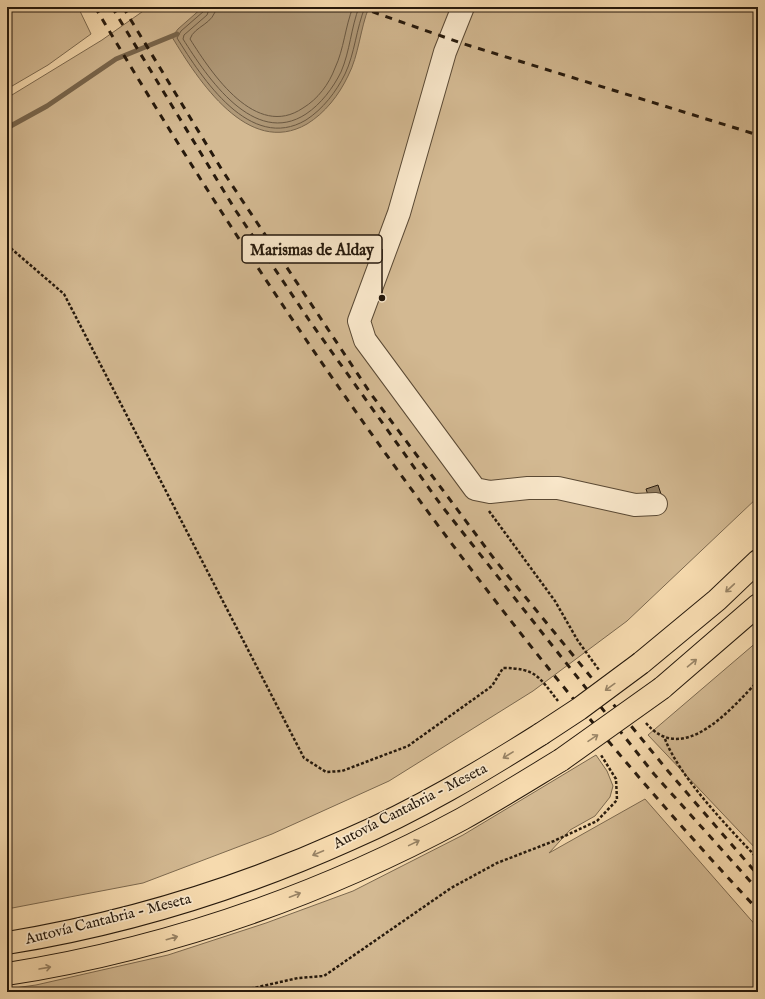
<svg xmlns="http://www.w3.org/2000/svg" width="765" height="999" font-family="'IM FELL English',serif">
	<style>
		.green { fill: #d3b992; stroke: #7c694f }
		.water { fill: #af9877; stroke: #78654c }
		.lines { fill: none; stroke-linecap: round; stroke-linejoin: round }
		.shore { stroke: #6a5842; stroke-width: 1 }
		.stream { stroke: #78654c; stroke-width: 5 }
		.building { fill: #927d60; stroke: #26190c }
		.minor-casing { stroke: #5a4934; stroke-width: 24 }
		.highway-casing { stroke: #26190c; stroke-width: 24 }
		.path { stroke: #26190c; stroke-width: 2.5; stroke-dasharray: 3 2; stroke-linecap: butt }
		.minor { stroke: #f9e7ca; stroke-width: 22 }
		.highway { stroke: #f6daae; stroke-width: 22 }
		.rail { stroke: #26190c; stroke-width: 3; stroke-dasharray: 7 7; stroke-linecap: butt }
		.highway-bridge-casing { stroke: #26190c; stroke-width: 24; stroke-linecap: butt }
		.highway-bridge { stroke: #f6daae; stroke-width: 22 }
		.oneway { stroke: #988365 }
		.labels { text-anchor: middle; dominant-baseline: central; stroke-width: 3.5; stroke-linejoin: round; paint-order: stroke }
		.street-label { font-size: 15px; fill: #26190c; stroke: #f9e7ca }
		.leader { fill: none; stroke: #26190c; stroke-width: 1.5 }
		.callout-dot { fill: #26190c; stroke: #f9e7ca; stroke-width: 1.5 }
		.callout { fill: #f9e7ca; stroke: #26190c; stroke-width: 1.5 }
		.callout-label { font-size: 16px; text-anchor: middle; font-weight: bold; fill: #26190c }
	</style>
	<rect width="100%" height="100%" fill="#f6daae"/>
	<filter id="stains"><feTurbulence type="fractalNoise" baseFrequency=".005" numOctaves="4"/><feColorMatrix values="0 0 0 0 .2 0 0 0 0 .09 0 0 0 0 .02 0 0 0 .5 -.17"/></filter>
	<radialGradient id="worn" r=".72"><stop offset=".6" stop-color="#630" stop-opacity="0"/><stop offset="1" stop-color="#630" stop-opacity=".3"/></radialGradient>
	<!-- green -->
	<g class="green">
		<polygon points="7,7 78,7 91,34 48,65 7,89"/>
		<polygon points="149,7 758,7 758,497 627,621 533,691 389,781 272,834 143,883 7,909 7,98 102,40"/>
		<polygon points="758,641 758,851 648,735"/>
		<polygon points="596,755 607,771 613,786 610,797 595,816 570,830 549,853 645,799 758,928 758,992 7,992 7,989 36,985 168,955 266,923 353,891 463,835"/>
	</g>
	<!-- water -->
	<path class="water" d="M203,7H369C360,29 359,55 348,76C339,95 325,113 307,124C248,158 198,80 172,37L178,29Z"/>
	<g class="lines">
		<!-- shore -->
		<g class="shore">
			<path d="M205,7L204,11L181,31L177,38C202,78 250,153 306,120C323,109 336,92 345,74C355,53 356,29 365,7"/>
			<path d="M210,7L207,15L184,35L183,39C207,77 254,148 306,114C321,104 333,88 341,72C350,51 351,28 359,7"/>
			<path d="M216,7C215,24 194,26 190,39C212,74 256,140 303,108C318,99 329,84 335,68C344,49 345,27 353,7"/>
		</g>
		<!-- stream -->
		<polyline class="stream" points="7,128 47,106 116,59 177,34"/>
	</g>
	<!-- building -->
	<polygon class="building" points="658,485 661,494 649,498 646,489"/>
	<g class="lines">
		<defs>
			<polyline id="minor" points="463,7 445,52 399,213 359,321 365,340 475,489 490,492 528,488 558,488 635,505 656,504"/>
			<g id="highway">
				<polyline points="641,663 717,600 758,561"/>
				<polyline points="662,688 758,605"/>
				<path d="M7,943C125,924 241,888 350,839C417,810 479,773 541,734"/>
				<path d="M7,974C166,949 321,895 462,819C496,800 528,780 561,760"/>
			</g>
		</defs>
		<!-- minor casing -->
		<use href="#minor" class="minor-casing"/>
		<!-- highway casing -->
		<use href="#highway" class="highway-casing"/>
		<!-- path -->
		<g class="path">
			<path d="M7,245L64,294L304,758L326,772L342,771L408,746L492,686L503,668C536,668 539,677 558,701"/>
			<polyline points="489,511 555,601 578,641 599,670"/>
			<path d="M646,723C683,767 731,709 758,681"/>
			<path d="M665,739C680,778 729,828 758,859"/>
			<polyline points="236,992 298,978 324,976 451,888 497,863 554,841 597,821 617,800 616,779 601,755"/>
		</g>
		<!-- minor -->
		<use href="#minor" class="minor"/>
		<!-- highway -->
		<use href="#highway" class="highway"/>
		<!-- rail -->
		<g class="rail">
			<path d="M95,7C285,327 503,638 758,910"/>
			<polyline points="112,7 236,211 309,320 441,505 654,774 758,890"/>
			<polyline points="123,7 222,170 371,394 495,560 668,771 758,875"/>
			<polyline points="359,7 461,43 758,135"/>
		</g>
		<defs>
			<g id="highway-bridge">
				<polyline points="541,734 579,709 641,663"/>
				<polyline points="561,760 662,688"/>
			</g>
		</defs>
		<!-- highway-bridge casing -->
		<use href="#highway-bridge" class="highway-bridge-casing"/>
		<!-- highway-bridge -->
		<use href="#highway-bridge" class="highway-bridge"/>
	</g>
	<!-- one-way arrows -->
	<defs><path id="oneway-shaft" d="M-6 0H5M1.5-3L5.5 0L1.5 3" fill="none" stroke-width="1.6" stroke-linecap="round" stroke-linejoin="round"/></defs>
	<g class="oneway">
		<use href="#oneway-shaft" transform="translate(730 588) rotate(137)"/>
		<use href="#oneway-shaft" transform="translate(692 663) rotate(-40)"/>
		<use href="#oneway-shaft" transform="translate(610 687) rotate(144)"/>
		<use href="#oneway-shaft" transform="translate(593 738) rotate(-34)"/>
		<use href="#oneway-shaft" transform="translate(508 755) rotate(148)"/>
		<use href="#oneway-shaft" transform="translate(414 843) rotate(-26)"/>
		<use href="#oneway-shaft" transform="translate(318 853) rotate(157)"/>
		<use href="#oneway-shaft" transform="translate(295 895) rotate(-21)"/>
		<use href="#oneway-shaft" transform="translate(172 938) rotate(-16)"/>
		<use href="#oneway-shaft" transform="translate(45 968) rotate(-10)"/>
	</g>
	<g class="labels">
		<!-- street labels -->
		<g class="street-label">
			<text transform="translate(410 806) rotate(-27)">Autovía Cantabria - Meseta</text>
			<text transform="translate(108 919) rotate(-14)">Autovía Cantabria - Meseta</text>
		</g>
	</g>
	<!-- callouts -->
	<path class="leader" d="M382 298L382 249"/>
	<circle class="callout-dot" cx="382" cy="298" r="4"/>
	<rect class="callout" x="242" y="235" width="140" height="28" rx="4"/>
	<g class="callout-label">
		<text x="312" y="255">Marismas de Alday</text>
	</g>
	<!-- margin -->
	<rect width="765" height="999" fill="none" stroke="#f6daae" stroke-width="24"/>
	<rect x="8" y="8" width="749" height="983" fill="none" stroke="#26190c" stroke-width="2"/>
	<rect x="12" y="12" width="741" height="975" fill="none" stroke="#26190c"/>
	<rect width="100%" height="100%" filter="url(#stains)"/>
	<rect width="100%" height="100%" fill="url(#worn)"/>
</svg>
